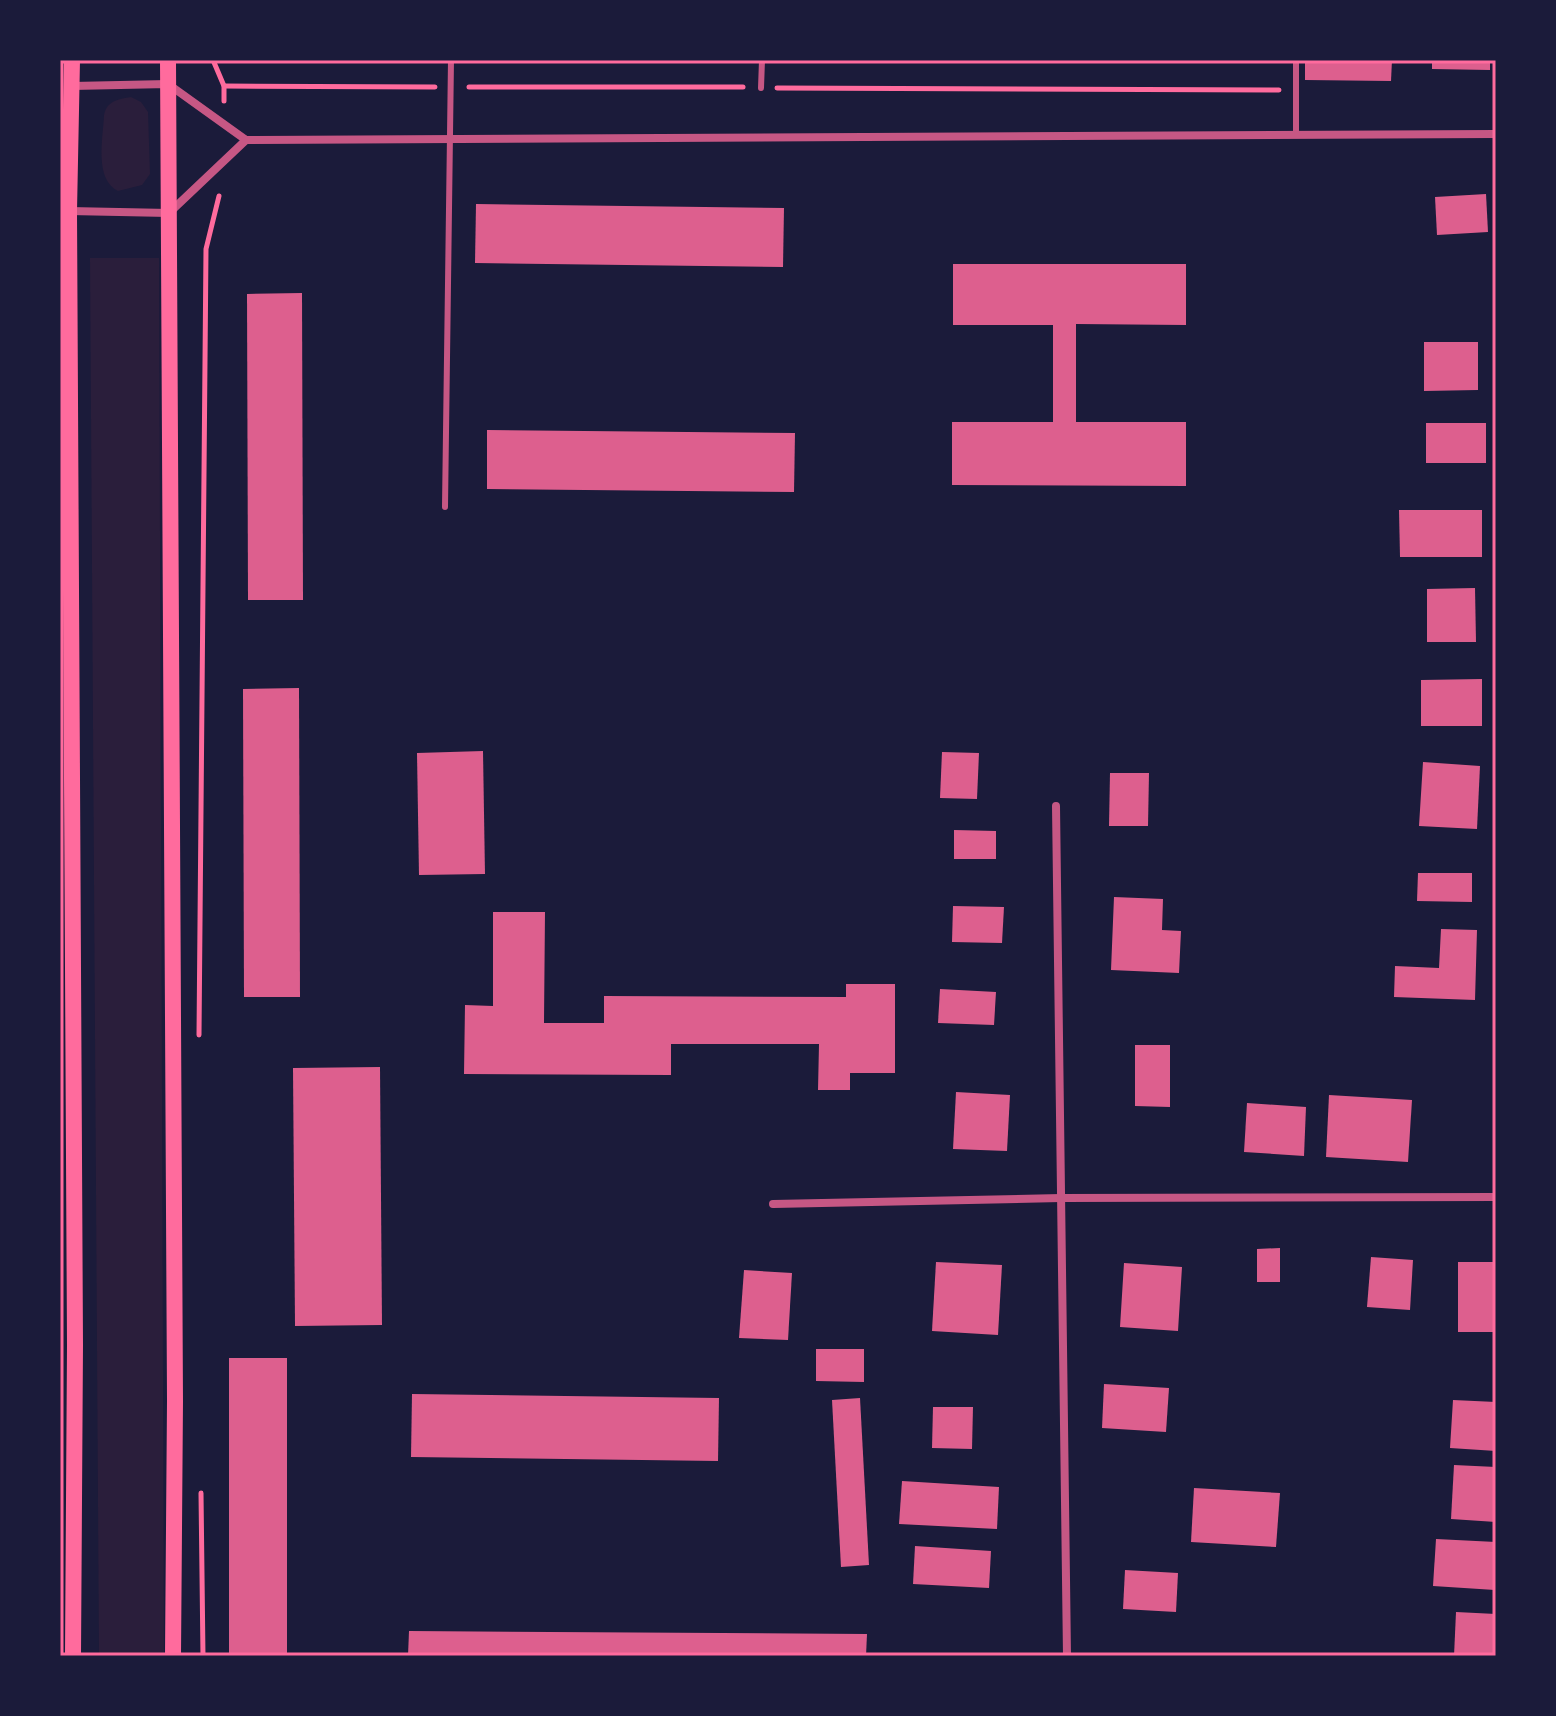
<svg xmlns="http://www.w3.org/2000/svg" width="1556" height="1716" font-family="Spectral,serif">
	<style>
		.green { fill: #2a1e3b }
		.building { fill: #dd5f8e }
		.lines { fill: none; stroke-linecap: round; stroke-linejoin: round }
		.path { stroke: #ff6b9d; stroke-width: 5 }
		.service { stroke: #c65784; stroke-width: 6 }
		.minor { stroke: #c65784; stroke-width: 8 }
		.secondary { stroke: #ff6b9d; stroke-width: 16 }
		.neatline { fill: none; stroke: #ff6b9d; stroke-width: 3 }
	</style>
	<rect width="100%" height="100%" fill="#1b1b3a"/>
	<!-- green -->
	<g class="green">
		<path d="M131,97L141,102L148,112L150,174L142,185L118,191C94,179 103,139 104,115C107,101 118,99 131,97Z"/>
		<polygon points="90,258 159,258 164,1656 99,1656"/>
	</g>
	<!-- building -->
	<g class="building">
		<polygon points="1305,60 1392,60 1391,81 1305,80"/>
		<polygon points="1432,60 1490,60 1490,70 1432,69"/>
		<polygon points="1486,194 1488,232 1437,235 1435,197"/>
		<polygon points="476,204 784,208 783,267 475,263"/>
		<polygon points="953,264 1186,264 1186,325 1076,324 1076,422 1186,422 1186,486 952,485 952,422 1053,422 1053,325 953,325"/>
		<polygon points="302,293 303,600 248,600 247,294"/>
		<polygon points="1424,342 1478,342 1478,390 1424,391"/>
		<rect x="1426" y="423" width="60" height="40"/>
		<polygon points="487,430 795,433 794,492 487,489"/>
		<polygon points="1399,510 1482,510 1482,557 1400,557"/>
		<polygon points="1475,588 1476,642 1427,642 1427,589"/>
		<polygon points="1482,679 1482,726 1421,726 1421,680"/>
		<polygon points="299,688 300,997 244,997 243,689"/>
		<polygon points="483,751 485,874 419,875 417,753"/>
		<polygon points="942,752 979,753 977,799 940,798"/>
		<polygon points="1423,762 1480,766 1477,829 1419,826"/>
		<polygon points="1110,773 1149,773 1148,826 1109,826"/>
		<polygon points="954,830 996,831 996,859 954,859"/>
		<polygon points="1418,873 1472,873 1472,902 1417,901"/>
		<polygon points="1114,897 1163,899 1162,930 1181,931 1179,973 1111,970"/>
		<polygon points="953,906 1004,907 1002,943 952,942"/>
		<polygon points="493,912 545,912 544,1023 604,1023 604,996 846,997 846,984 895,984 895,1073 850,1073 850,1090 818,1090 819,1044 671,1044 671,1075 464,1074 465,1005 493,1006"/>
		<polygon points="1441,929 1477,930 1475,1000 1394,997 1395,966 1439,968"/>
		<polygon points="940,989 996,992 994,1025 938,1023"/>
		<polygon points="1135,1045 1170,1045 1170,1107 1135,1106"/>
		<polygon points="380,1067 382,1325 295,1326 293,1068"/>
		<polygon points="956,1092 1010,1095 1007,1151 953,1149"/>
		<polygon points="1329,1095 1412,1100 1408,1162 1326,1157"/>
		<polygon points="1247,1103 1306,1107 1304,1156 1244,1152"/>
		<polygon points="1280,1248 1280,1282 1257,1282 1257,1249"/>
		<polygon points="1371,1257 1413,1260 1410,1310 1367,1307"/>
		<polygon points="936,1262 1002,1265 998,1335 932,1331"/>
		<rect x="1458" y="1262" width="38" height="70"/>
		<polygon points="1124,1263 1182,1267 1178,1331 1120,1327"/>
		<polygon points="744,1270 792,1273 788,1340 739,1338"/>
		<polygon points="816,1349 864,1349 864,1382 816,1381"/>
		<rect x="229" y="1358" width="58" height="298"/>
		<polygon points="1104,1384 1169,1388 1166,1432 1102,1428"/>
		<polygon points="412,1394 719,1398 718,1461 411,1457"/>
		<polygon points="860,1398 869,1565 841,1567 832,1400"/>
		<polygon points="1453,1400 1496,1402 1496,1451 1450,1448"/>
		<polygon points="933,1407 973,1407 972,1449 932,1448"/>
		<polygon points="1454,1465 1496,1467 1496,1522 1451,1519"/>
		<polygon points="902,1481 999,1487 997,1529 899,1524"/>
		<polygon points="1194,1488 1280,1493 1276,1547 1191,1542"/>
		<polygon points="1436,1539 1496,1542 1495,1590 1433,1586"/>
		<polygon points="915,1546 991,1551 989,1588 913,1584"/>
		<polygon points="1125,1570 1178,1573 1176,1612 1123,1609"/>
		<polygon points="1456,1612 1496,1614 1496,1656 1454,1656"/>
		<polygon points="409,1631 867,1634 866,1656 408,1656"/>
	</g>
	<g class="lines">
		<!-- path -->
		<g class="path">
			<polyline points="213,60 224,86 224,101"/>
			<polyline points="224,86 435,87"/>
			<polyline points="469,87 743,87"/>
			<polyline points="777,88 1279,90"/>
			<polyline points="199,1035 206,249 219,196"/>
			<polyline points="201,1493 203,1656"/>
		</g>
		<!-- service -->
		<g class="service">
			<polyline points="761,88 762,60"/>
			<polyline points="1296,135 1296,60"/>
			<polyline points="445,507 451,60"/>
		</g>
		<!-- minor -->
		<g class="minor">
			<polyline points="72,86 168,84 246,140"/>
			<polyline points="246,140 1496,134"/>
			<polyline points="69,211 169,213 246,140"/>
			<polyline points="1056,806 1067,1656"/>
			<polyline points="773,1204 1061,1198 1496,1197"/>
		</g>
		<!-- secondary -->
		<g class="secondary">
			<polyline points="72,60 69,211 75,1345 73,1656"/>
			<polyline points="168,60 175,1401 173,1656"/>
		</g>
	</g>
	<!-- border -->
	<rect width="1556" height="1716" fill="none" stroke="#1b1b3a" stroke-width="124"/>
	<rect x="62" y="62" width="1432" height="1592" class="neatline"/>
</svg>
